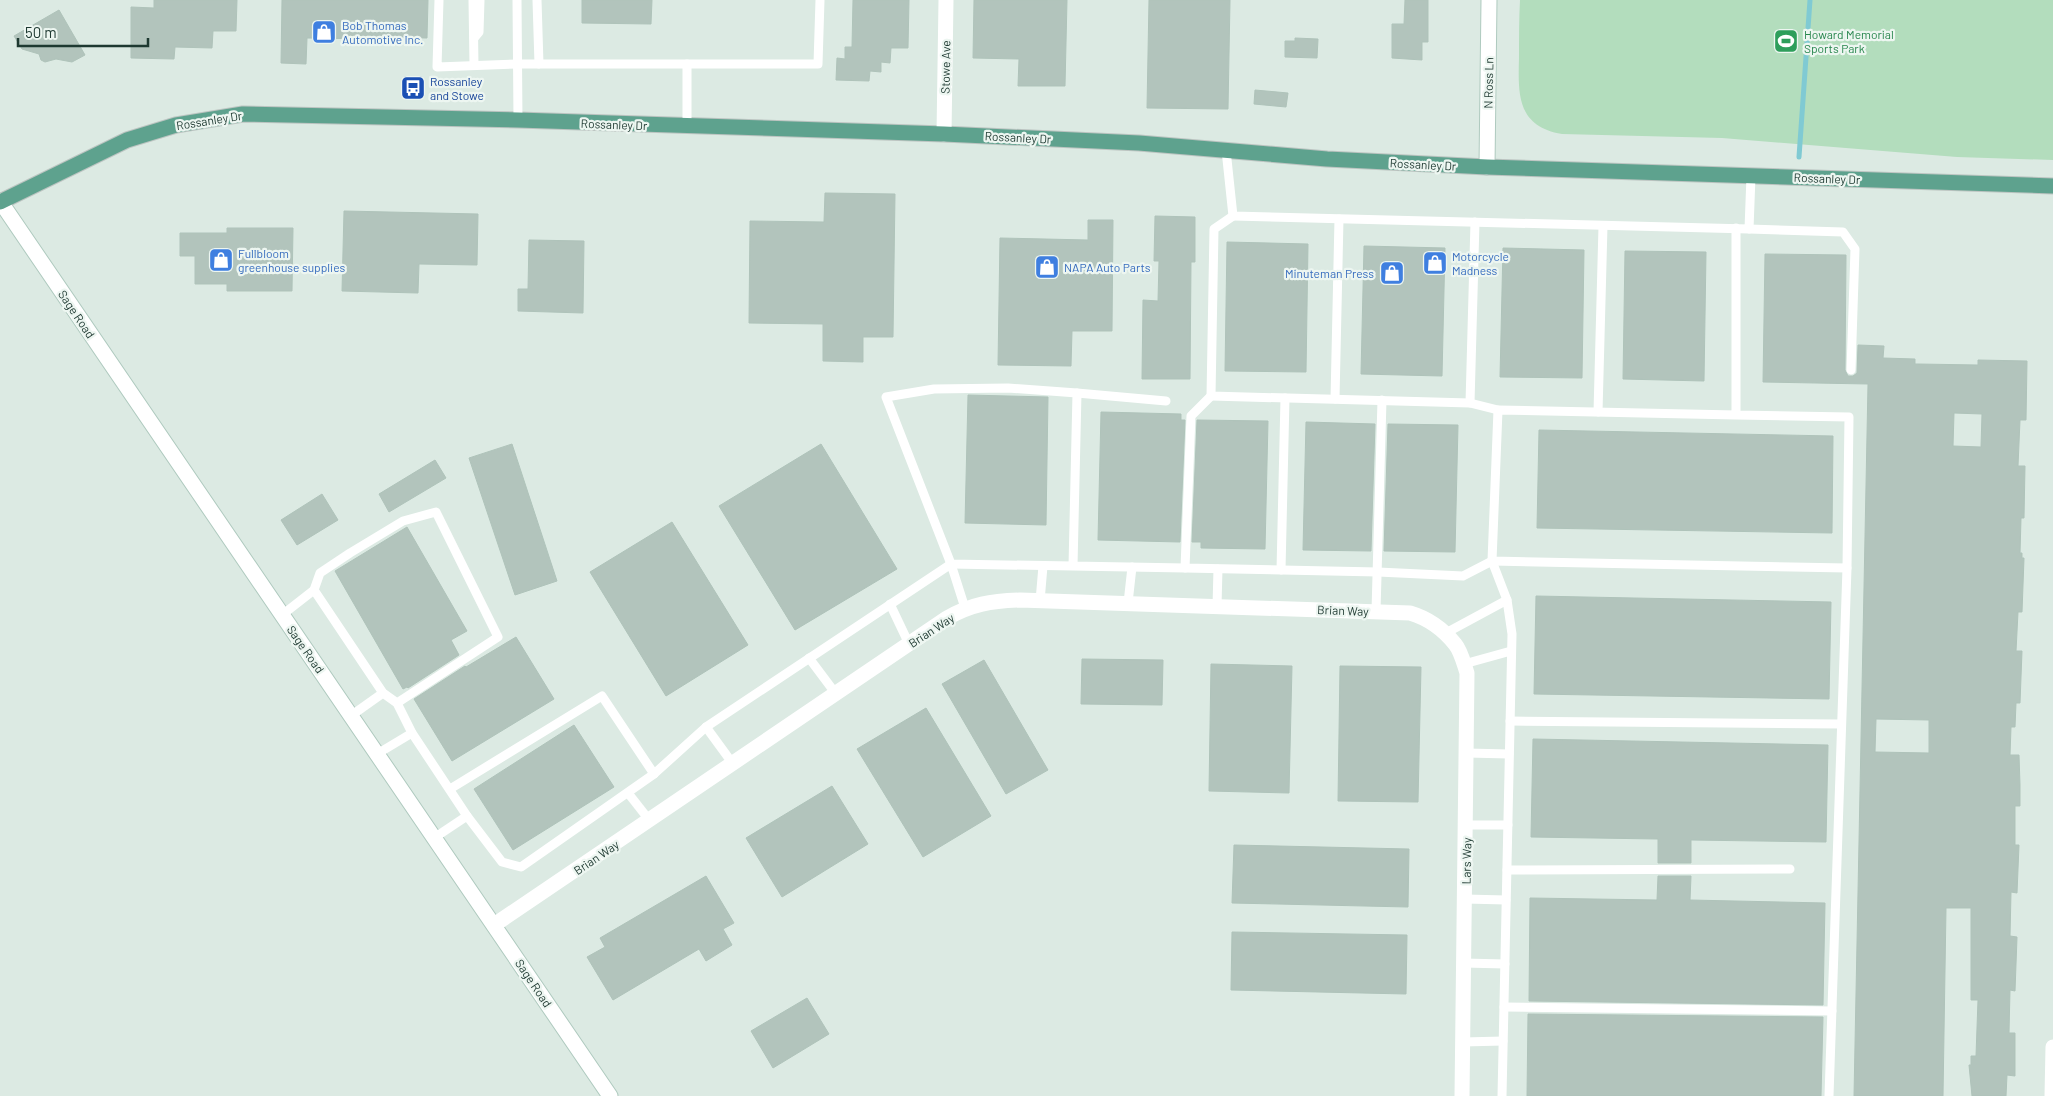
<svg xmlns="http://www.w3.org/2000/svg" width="2053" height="1096" font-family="Barlow,sans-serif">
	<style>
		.garden { fill: #b3ddbd }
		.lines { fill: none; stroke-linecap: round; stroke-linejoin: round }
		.stream { stroke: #80cad3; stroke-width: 5 }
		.building { fill: #b2c4bc; stroke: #afc3ba; fill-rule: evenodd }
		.secondary-casing { stroke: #afcabf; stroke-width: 17 }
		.primary-casing { stroke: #bcc4c1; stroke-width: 17 }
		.lane { stroke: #fff; stroke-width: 9 }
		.street { stroke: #fff; stroke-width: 15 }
		.secondary { stroke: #fff; stroke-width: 15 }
		.primary { stroke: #5ea28e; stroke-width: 15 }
		.labels { text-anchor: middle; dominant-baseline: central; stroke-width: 4.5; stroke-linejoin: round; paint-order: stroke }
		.shop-label { font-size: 12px; fill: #366cbe; stroke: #edf6f1; text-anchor: start }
		.leisure-label { font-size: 12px; fill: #27864d; stroke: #edf6f1; text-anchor: start }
		.street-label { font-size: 12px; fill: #1e3931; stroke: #edf6f1 }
		.transit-label { font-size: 12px; fill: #164399; stroke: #edf6f1; text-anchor: start }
	</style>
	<rect width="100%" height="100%" fill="#dceae3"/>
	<!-- garden -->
	<path class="garden" d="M1520,0H2053V160L1957,157L1722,138L1562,134C1517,126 1518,95 1519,58C1519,38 1519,19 1520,0Z"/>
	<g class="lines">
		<!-- stream -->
		<polyline class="stream" points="1799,157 1810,0"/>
	</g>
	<!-- building -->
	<g class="building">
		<polygon points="154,0 237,0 236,31 213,31 212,48 175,47 174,59 131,58 131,7 154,8"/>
		<polygon points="282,0 428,0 427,38 378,37 378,39 307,38 306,64 281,63"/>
		<polygon points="582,0 652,0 651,24 582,23"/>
		<polygon points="853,0 909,0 908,48 891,48 890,63 881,62 881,72 870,71 869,81 836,80 837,58 845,59 845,47 852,47"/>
		<polygon points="974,0 1067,0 1065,86 1018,86 1019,59 973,58"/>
		<polygon points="1149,0 1230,0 1228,109 1147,108"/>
		<polygon points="1405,0 1428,0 1428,42 1422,42 1422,60 1392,58 1392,24 1404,24"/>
		<polygon points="59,10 85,55 72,62 56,59 45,62 41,60 39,54 22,49 14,36"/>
		<polygon points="1295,38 1318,39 1317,58 1285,57 1285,41 1295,41"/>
		<polygon points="1255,90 1288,93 1286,107 1254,104"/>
		<polygon points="825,193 895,194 893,337 863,337 863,362 823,361 823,324 749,323 750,221 824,222"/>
		<polygon points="344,211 478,214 477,265 419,264 418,293 342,291"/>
		<polygon points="1155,216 1195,217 1195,262 1191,262 1190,379 1142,379 1143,300 1158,301 1159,261 1154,261"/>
		<polygon points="1088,220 1113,220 1112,331 1072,331 1071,366 998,365 1000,238 1088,240"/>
		<polygon points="227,228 293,228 292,291 227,291 227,284 195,284 195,256 180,256 180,233 227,233"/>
		<polygon points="529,240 584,241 583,313 518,311 518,289 528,289"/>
		<polygon points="1227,242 1308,244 1306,372 1225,371"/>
		<polygon points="1364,246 1445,248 1442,376 1361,374"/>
		<polygon points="1503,248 1584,250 1582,378 1500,377"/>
		<polygon points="1625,251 1706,252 1704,381 1623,379"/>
		<path d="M1765,254L1846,255L1845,370L1848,376H1853L1857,373L1858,345L1884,346L1883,358L1915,359V364H1918L1978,365V360L2027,361L2026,420H2020L2018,466H2025L2024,518H2021L2020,553H2022V558H2024L2022,612H2018L2016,651H2022L2020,703H2016L2015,727H2011L2010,755H2019L2020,785V806H2015V845H2019L2017,893L2011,892L2010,936L2017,937L2015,991L2010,990L2009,1033H2015V1076L2007,1075L2006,1096H1972L1969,1065H1971V1056H1976L1978,1000H1971V908H1946L1943,1096H1854L1868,384L1763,382ZM1954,413L1982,414L1981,447L1953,446ZM1876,719L1929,720V753L1875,752Z"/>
		<polygon points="968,395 1048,397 1046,525 965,523"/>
		<polygon points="1101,412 1181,414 1181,420 1185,420 1180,542 1098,540"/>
		<polygon points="1197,420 1268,421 1265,549 1201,548 1201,542 1192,542"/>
		<polygon points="1306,422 1375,424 1371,551 1303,550"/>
		<polygon points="1388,424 1458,425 1455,552 1384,551"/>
		<polygon points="1539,430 1833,436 1832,533 1537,528"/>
		<polygon points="512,444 557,581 515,595 469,458"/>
		<polygon points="821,444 897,569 795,630 719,506"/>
		<polygon points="435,460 446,478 389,512 379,494"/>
		<polygon points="322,494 338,520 297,545 281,520"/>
		<polygon points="672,522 748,645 666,696 590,572"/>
		<polygon points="407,527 467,631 451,640 459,655 408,688 407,687 403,689 335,571"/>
		<polygon points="1536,596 1831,602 1829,699 1534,694"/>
		<polygon points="516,637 554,699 452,761 414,699 465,666 466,667"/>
		<polygon points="1082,659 1163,660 1162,705 1081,704"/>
		<polygon points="984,660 1048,770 1006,794 942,684"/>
		<polygon points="1211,664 1292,666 1289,793 1209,791"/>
		<polygon points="1340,666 1421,667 1418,802 1338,801"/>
		<polygon points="926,708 991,816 923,857 857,749"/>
		<polygon points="574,725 614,787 513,850 474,789"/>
		<polygon points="1533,739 1828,745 1826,842 1691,840 1691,863 1658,863 1658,839 1531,837"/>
		<polygon points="832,786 868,844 782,897 746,838"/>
		<polygon points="1234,845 1409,849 1408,907 1232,903"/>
		<polygon points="706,876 734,923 723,929 732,945 706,961 699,949 613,1000 587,957 605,947 600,938"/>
		<polygon points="1658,876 1691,876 1690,900 1825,903 1823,1005 1529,1001 1530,898 1657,900"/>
		<polygon points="1232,932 1407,935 1406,994 1231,990"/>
		<polygon points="807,998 829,1034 773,1068 751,1031"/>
		<polygon points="1528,1014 1823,1017 1821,1096 1527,1096"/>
	</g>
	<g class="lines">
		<defs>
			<g id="secondary">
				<polyline points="1487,167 1489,0"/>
				<polyline points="0,201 610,1096"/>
			</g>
			<polyline id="primary" points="0,202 127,140 176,125 243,114 518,120 944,134 1139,143 1327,159 1487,167 2053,186"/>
		</defs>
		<!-- secondary casing -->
		<use href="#secondary" class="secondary-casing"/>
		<!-- primary casing -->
		<use href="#primary" class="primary-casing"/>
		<!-- lane -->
		<g class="lane">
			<polyline points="439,0 437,67 517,64 687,64"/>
			<polyline points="473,0 474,65"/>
			<polyline points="517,0 518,120"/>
			<polyline points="537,0 539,64"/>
			<polyline points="474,38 479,32 480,0"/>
			<polyline points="687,127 687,64 818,64 820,0"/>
			<polyline points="1226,150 1233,216 1749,229 1751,176"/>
			<polyline points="1233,216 1214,229 1211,396 1470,403 1498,410"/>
			<polyline points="1749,229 1843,232 1855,249 1851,370"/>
			<polyline points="1077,393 1166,401"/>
			<polyline points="1211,396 1191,416 1185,568 1378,572 1463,576 1492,561 1507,600 1512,634 1502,1096"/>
			<polyline points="1335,399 1339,219"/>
			<polyline points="1470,403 1475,222"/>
			<polyline points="1598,412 1603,226"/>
			<polyline points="1736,415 1498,410 1492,561 1847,568 1849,417 1736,415 1736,228"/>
			<polyline points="1073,566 1077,393 1008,388 934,389 886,397 951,564 1185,568"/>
			<polyline points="1281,570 1285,398"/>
			<polyline points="314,590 320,573 350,553 403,521 436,512 498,637 397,703"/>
			<polyline points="1040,601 1043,566"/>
			<polyline points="1128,603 1132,567"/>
			<polyline points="890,604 909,644"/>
			<polyline points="1217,606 1218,569"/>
			<polyline points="1376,611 1382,400"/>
			<polyline points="282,615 314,590 383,693 397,703 412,733 467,816 502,862 521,867 654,774 706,727 951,564 965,608"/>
			<polyline points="1444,634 1507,600"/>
			<polyline points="809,658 836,694"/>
			<polyline points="1464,664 1511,651"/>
			<polyline points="352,715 383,693"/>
			<polyline points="1510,721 1841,724"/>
			<polyline points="706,727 733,764"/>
			<polyline points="1467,753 1509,754"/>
			<polyline points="377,754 412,733"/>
			<polyline points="450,789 602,696 654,774"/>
			<polyline points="628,793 650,821"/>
			<polyline points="1466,825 1508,825"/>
			<polyline points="434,838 467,816"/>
			<polyline points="1507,870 1790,869"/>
			<polyline points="1465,899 1506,900"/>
			<polyline points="1464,963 1505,964"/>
			<polyline points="1504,1007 1832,1011"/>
			<polyline points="1463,1042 1503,1041"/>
			<polyline points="1829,1096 1847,568"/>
		</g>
		<!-- street -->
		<g class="street">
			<polyline points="944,134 946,0"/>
			<path d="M494,925L947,618C972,604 991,601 1020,600L1410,613C1427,618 1443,629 1455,644C1461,651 1464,664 1467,673L1462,1096"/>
			<polyline points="2052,1096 2053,1047"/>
		</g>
		<!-- secondary -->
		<use href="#secondary" class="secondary"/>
		<!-- primary -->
		<use href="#primary" class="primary"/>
	</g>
	<!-- icons -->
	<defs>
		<symbol id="shop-square" viewBox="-11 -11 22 22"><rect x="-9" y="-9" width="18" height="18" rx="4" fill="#3f7fe0" stroke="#edf6f1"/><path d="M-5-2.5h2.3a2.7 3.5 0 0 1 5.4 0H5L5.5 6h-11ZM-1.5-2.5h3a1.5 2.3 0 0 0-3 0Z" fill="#fff"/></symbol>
		<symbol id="stadium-square" viewBox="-11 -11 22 22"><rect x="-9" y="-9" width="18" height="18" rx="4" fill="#2e9e5b" stroke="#edf6f1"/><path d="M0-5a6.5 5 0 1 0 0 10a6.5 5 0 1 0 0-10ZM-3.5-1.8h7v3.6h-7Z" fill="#fff"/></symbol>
		<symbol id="bus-square" viewBox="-11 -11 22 22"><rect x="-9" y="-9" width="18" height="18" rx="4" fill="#1a4fb4" stroke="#edf6f1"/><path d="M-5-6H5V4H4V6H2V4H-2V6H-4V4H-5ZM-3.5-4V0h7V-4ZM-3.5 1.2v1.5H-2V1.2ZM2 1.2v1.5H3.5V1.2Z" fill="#fff"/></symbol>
	</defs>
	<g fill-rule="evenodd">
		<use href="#shop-square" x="310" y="18" width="28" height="28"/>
		<use href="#stadium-square" x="1772" y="27" width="28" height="28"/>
		<use href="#bus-square" x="399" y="74" width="28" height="28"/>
		<use href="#shop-square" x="207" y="246" width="28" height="28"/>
		<use href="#shop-square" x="1421" y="249" width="28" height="28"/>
		<use href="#shop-square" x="1033" y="253" width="28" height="28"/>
		<use href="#shop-square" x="1378" y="259" width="28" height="28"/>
	</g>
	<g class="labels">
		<!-- shop labels -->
		<g class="shop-label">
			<text x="342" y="25">Bob Thomas<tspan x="342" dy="14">Automotive Inc.</tspan></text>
			<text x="238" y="253">Fullbloom<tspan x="238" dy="14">greenhouse supplies</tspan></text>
			<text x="1452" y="256">Motorcycle<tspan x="1452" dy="14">Madness</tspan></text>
			<text x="1064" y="267">NAPA Auto Parts</text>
			<text x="1374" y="273" text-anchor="end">Minuteman Press</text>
		</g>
		<!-- leisure labels -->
		<g class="leisure-label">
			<text x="1804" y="34">Howard Memorial<tspan x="1804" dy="14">Sports Park</tspan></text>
		</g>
		<!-- street labels -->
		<g class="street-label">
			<text transform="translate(945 67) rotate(-89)">Stowe Ave</text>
			<text transform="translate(1488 83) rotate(-89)">N Ross Ln</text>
			<text transform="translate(209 120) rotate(-9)">Rossanley Dr</text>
			<text transform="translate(614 124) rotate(2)">Rossanley Dr</text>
			<text transform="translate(1018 137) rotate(3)">Rossanley Dr</text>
			<text transform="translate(1423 164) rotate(3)">Rossanley Dr</text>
			<text transform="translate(1827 178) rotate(2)">Rossanley Dr</text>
			<text transform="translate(77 314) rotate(56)">Sage Road</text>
			<text transform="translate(1343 610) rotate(2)">Brian Way</text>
			<text transform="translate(931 630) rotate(-33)">Brian Way</text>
			<text transform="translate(306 649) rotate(55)">Sage Road</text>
			<text transform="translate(596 857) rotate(-34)">Brian Way</text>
			<text transform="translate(1466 861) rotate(-89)">Lars Way</text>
			<text transform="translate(534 983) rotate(56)">Sage Road</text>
		</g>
		<!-- transit labels -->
		<g class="transit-label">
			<text x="430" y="81">Rossanley<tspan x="430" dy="14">and Stowe</tspan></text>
		</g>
	</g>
	<!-- scale -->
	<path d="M18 38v8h130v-8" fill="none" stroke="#1e3931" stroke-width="2.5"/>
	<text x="25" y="38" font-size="15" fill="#1e3931" stroke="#edf6f1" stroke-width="4" paint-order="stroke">50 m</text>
</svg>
